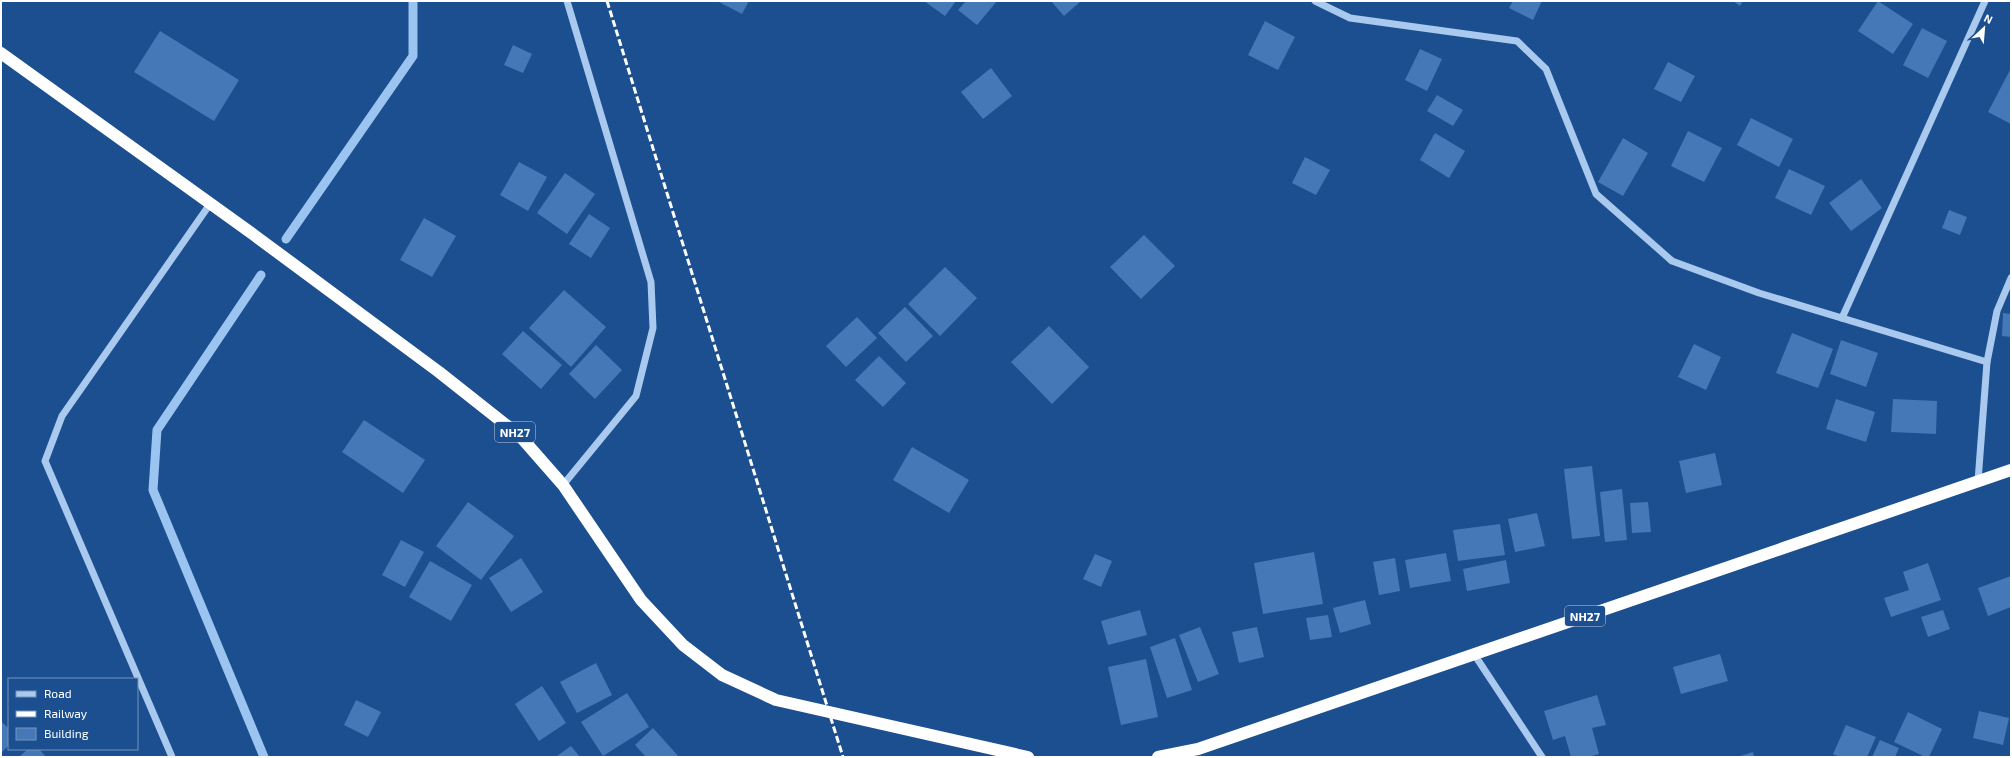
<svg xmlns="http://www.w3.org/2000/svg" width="2012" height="758" font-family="'Exo 2',sans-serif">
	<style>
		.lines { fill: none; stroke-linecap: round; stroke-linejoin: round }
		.stream { stroke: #9cc4f0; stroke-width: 9 }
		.building { fill: #4478b7 }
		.minor { stroke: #a9c9ee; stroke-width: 7 }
		.highway { stroke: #fff; stroke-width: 12 }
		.rail { stroke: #fff; stroke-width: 3; stroke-dasharray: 7 3; stroke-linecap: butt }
		.labels { text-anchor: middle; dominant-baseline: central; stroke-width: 4; stroke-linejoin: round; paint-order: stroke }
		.shield { fill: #1b4f8f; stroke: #bbcadd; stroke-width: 1 }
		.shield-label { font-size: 12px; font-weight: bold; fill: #fff }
	</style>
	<rect width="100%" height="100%" fill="#1b4f8f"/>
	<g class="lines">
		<!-- stream -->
		<g class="stream">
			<polyline points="286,239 413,56 413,1"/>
			<polyline points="261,275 157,430 153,490 264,757"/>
		</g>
	</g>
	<!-- building -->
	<g class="building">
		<polygon points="717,1 749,1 742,14"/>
		<polygon points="924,1 956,1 945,16"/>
		<polygon points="966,1 997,1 977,25 958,10"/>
		<polygon points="1051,1 1081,1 1064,16"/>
		<polygon points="1513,1 1542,1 1533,20 1509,8"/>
		<polygon points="1733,1 1743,1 1740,6"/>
		<polygon points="1878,1 1913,24 1893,54 1858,31"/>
		<polygon points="1265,21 1295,37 1278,70 1248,55"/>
		<polygon points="1922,28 1947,41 1928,78 1903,65"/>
		<polygon points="160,31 239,80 214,121 134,72"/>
		<polygon points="513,45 532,54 523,73 504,65"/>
		<polygon points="1420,49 1442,59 1427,91 1405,80"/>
		<polygon points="1668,62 1695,76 1681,102 1654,89"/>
		<polygon points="991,68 1012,96 983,119 961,92"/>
		<polygon points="2010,70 2011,71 2011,124 1988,112"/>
		<polygon points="1437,95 1463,110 1453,126 1427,111"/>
		<polygon points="1751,118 1793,139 1779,167 1737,145"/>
		<polygon points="1688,131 1722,148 1704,182 1671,166"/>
		<polygon points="1435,133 1465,151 1449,178 1420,160"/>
		<polygon points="1623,138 1648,153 1623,196 1598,182"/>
		<polygon points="1305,157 1330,170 1316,195 1292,183"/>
		<polygon points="519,162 547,177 528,211 500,195"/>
		<polygon points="1789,169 1825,186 1811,215 1775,198"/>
		<polygon points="565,173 595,194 567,234 537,213"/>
		<polygon points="1861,179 1882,208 1851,231 1829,203"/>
		<polygon points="1949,210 1967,217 1960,235 1942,228"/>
		<polygon points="589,214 610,228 591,258 569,244"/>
		<polygon points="424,218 456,236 432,277 400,260"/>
		<polygon points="1144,235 1175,266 1141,299 1110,267"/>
		<polygon points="945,267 977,298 940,336 908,304"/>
		<polygon points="564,290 606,327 571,367 529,328"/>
		<polygon points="905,307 933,336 906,362 878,333"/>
		<polygon points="2003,313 2011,314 2011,337 2002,336"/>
		<polygon points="857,317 877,338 846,367 826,346"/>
		<polygon points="1049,326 1089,367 1052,404 1011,362"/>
		<polygon points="523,331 562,365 541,389 502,354"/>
		<polygon points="1792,333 1833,349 1818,388 1776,373"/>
		<polygon points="1841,340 1878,353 1866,387 1830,374"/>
		<polygon points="1694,344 1721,357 1706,390 1678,377"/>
		<polygon points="596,345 622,370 595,399 569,374"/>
		<polygon points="879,356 906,383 883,407 855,380"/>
		<polygon points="1836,399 1875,412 1866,442 1826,429"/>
		<polygon points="1893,399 1937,401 1936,434 1891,432"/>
		<polygon points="364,420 425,460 403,493 342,452"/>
		<polygon points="912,447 969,480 949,513 893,480"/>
		<polygon points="1715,453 1722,485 1686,493 1679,461"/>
		<polygon points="1592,466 1600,536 1572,539 1564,469"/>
		<polygon points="1622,489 1627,540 1605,542 1600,492"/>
		<polygon points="468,502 514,536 481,580 436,546"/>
		<polygon points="1648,502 1651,532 1632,533 1630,503"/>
		<polygon points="1537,513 1545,546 1515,552 1508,519"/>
		<polygon points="1500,524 1505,555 1458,561 1453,530"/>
		<polygon points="401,540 424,552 405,587 382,575"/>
		<polygon points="1314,552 1323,604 1263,614 1254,563"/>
		<polygon points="1446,553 1451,581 1410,588 1405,560"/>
		<polygon points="1095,554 1112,561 1101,587 1083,579"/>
		<polygon points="521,558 543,592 511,612 489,578"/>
		<polygon points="1395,558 1400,591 1379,595 1373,562"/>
		<polygon points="1506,560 1510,583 1467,591 1463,569"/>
		<polygon points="430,561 472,585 451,621 409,597"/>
		<polygon points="1928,563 1941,600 1891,617 1884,598 1909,590 1903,572"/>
		<polygon points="2011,576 2011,607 1988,616 1978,588"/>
		<polygon points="1365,600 1371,624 1340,633 1333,608"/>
		<polygon points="1140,610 1147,635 1108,645 1101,621"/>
		<polygon points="1943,610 1950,629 1928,637 1921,617"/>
		<polygon points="1328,615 1332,637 1310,640 1306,618"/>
		<polygon points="1200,627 1219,674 1198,682 1179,635"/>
		<polygon points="1257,627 1264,657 1239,663 1232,632"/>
		<polygon points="1175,638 1192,690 1167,698 1150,647"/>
		<polygon points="1720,654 1728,681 1681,694 1673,667"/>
		<polygon points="1146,659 1158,717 1121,725 1108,667"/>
		<polygon points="596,663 612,695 577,713 560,682"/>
		<polygon points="542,686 566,723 539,741 515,704"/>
		<polygon points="627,693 649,727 603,756 581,722"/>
		<polygon points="1597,695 1606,725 1592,728 1599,754 1588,757 1571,757 1565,736 1553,740 1544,711"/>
		<polygon points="356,700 381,712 368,737 344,725"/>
		<polygon points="1979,711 2009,718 2003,745 1973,738"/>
		<polygon points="1908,712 1942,729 1929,757 1925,757 1894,742"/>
		<polygon points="1,721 9,729 9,745 1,753"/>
		<polygon points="1846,725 1876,737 1867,757 1839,757 1833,754"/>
		<polygon points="653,728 679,757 646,757 635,745"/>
		<polygon points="1880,740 1899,748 1895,757 1872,757"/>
		<polygon points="571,746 580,757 558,757 557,756"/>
		<polygon points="28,749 39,749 46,757 19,757"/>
		<polygon points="1753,752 1754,757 1737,757"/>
	</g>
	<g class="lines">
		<!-- minor -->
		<g class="minor">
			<polyline points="1315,1 1350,18 1517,41 1546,69 1596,194 1672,261 1759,293 1987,362"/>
			<polyline points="1842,318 1985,1"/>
			<polyline points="1978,481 1987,362 1997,311 2011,278"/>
			<polyline points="563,485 636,396 653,328 651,282 567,1"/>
			<polyline points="1474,654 1542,757"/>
			<polyline points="172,757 45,461 62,416 210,204"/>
		</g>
		<!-- highway -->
		<g class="highway">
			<polyline points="1,53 254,235 439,372 520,436 563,485 641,600 683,645 722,675 776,700 1028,757"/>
			<polyline points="1158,757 1198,749 2011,470"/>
		</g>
		<!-- rail -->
		<polyline class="rail" points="607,1 843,757"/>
	</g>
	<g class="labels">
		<!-- shield labels -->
		<g class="shield">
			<rect x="495" y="422" width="40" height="20" rx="3"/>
			<rect x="1565" y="606" width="40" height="20" rx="3"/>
		</g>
		<g class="shield-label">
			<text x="515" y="432">NH27</text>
			<text x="1585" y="616">NH27</text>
		</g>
	</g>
	<!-- border -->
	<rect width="2012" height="758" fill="none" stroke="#ffffff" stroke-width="4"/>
	<!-- legend -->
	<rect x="8" y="678" width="130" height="72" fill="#1b4f8f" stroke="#7695bc"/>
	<rect x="16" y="691" width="20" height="6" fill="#a9c9ee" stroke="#7695bc"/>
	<text x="44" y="698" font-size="12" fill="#ffffff">Road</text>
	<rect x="16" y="711" width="20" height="6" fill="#ffffff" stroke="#7695bc"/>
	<text x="44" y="718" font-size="12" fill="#ffffff">Railway</text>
	<rect x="16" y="728" width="20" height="12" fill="#4478b7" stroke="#7695bc"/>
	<text x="44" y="738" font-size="12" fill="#ffffff">Building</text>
	<!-- north arrow -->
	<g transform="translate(1984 28) rotate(26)" stroke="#1b4f8f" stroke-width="3" paint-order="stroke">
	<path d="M0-3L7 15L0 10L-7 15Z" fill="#ffffff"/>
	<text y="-6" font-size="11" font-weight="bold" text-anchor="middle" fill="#ffffff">N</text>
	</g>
</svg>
